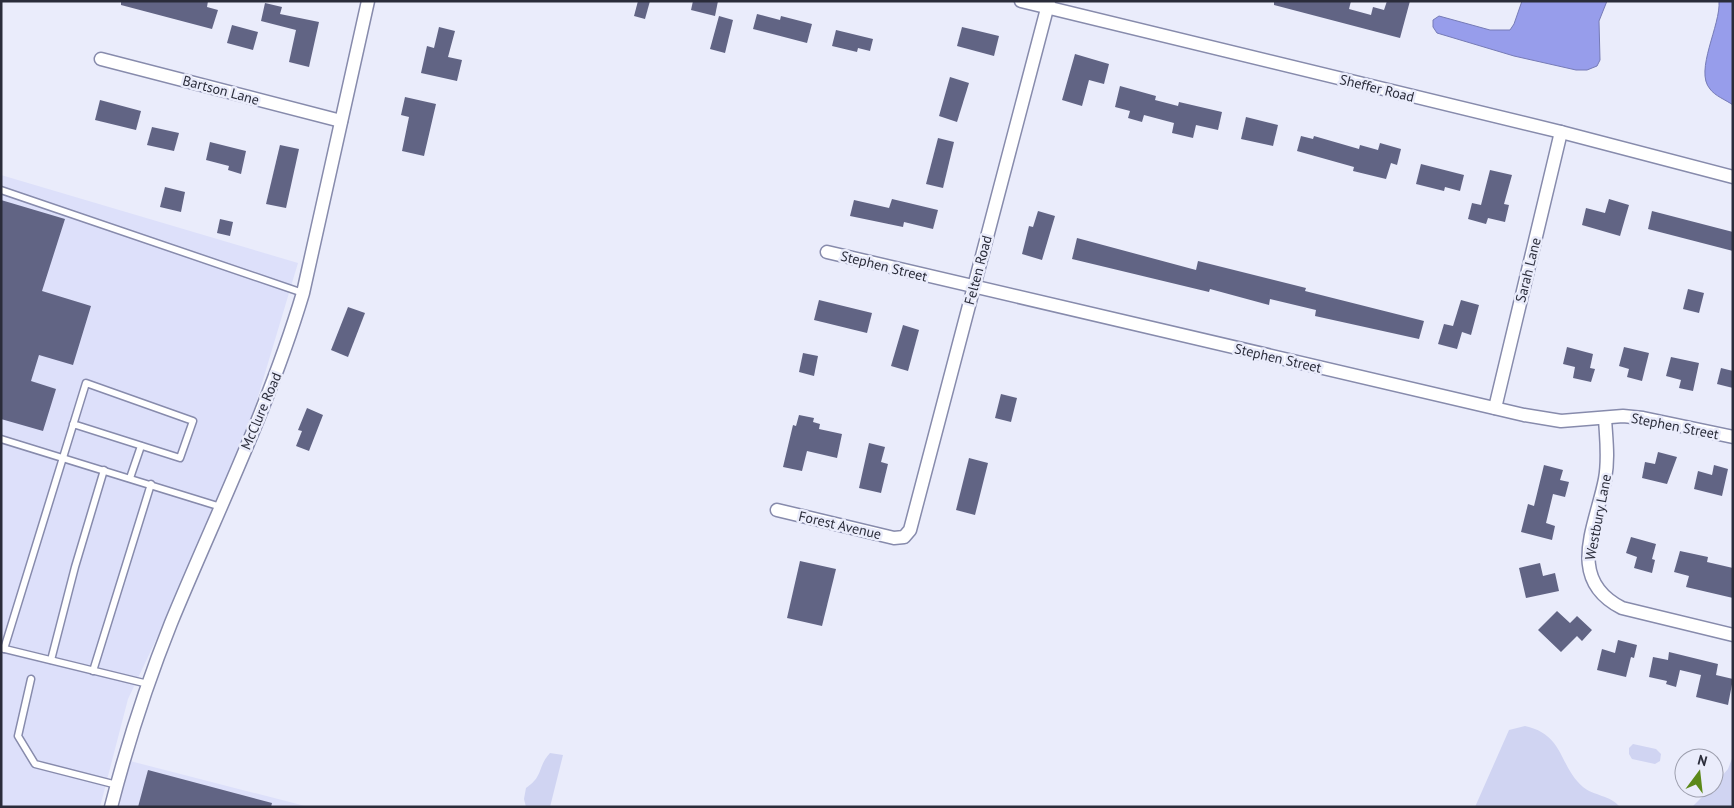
<svg xmlns="http://www.w3.org/2000/svg" width="1734" height="808" font-family="'PT Sans',sans-serif">
	<style>
		.built { fill: #dde0fa }
		.green { fill: #d0d4f2 }
		.water { fill: #979deb; stroke: #767bb6 }
		.building { fill: #616484 }
		.lines { fill: none; stroke-linecap: round; stroke-linejoin: round }
		.lane-casing { stroke: #878bac; stroke-width: 9 }
		.street-casing { stroke: #878bac; stroke-width: 15 }
		.lane { stroke: #fff; stroke-width: 6 }
		.street { stroke: #fff; stroke-width: 12 }
		.labels { text-anchor: middle; dominant-baseline: central; stroke-width: 5; stroke-linejoin: round; paint-order: stroke }
		.street-label { font-size: 14px; fill: #2a2c3a; stroke: #eaecfb }
	</style>
	<rect width="100%" height="100%" fill="#eaecfb"/>
	<!-- built -->
	<g class="built">
		<polygon points="1,175 298,263 235,473 128,699 100,807 1,807"/>
		<polygon points="130,761 309,807 119,807"/>
	</g>
	<!-- green -->
	<g class="green">
		<path d="M1525,726C1565,735 1558,765 1583,787C1594,796 1610,795 1620,807H1475L1509,730Z"/>
		<polygon points="1633,744 1656,749 1661,754 1660,761 1655,764 1632,759 1629,754 1629,748"/>
		<path d="M550,753L563,755L550,807H526L524,799L526,788C544,776 537,767 550,753Z"/>
		<polygon points="1733,756 1733,807 1692,807 1711,788 1714,788 1714,785 1728,769"/>
	</g>
	<!-- water -->
	<g class="water">
		<polygon points="1522,1 1607,1 1599,21 1600,60 1597,66 1587,70 1576,70 1514,56 1437,33 1433,27 1433,20 1439,16 1490,30 1510,30 1514,24"/>
		<path d="M1719,1H1733V105C1726,100 1715,96 1710,89C1694,71 1721,25 1719,1Z"/>
	</g>
	<!-- building -->
	<g class="building">
		<polygon points="121,1 208,1 207,7 218,10 212,29 121,5"/>
		<polygon points="638,1 650,1 645,19 634,16"/>
		<polygon points="693,1 718,1 715,16 691,10"/>
		<polygon points="1274,1 1351,1 1349,9 1371,15 1373,7 1384,10 1387,1 1410,1 1400,38 1274,5"/>
		<polygon points="265,3 282,7 280,14 319,22 309,67 289,62 296,30 261,21"/>
		<polygon points="757,14 780,20 781,16 812,24 807,43 753,29"/>
		<polygon points="719,16 733,20 725,53 710,49"/>
		<polygon points="232,25 258,32 253,50 227,43"/>
		<polygon points="439,27 455,31 448,57 462,60 457,81 421,73 427,46 434,48"/>
		<polygon points="962,27 999,36 994,56 957,46"/>
		<polygon points="836,30 873,39 870,51 858,48 857,52 832,46"/>
		<polygon points="1075,54 1109,64 1104,84 1089,80 1082,106 1062,100"/>
		<polygon points="950,77 969,83 957,122 939,116"/>
		<polygon points="1120,86 1156,96 1155,100 1178,106 1179,102 1222,112 1218,130 1196,125 1193,138 1172,133 1174,123 1144,115 1142,122 1128,118 1130,111 1115,107"/>
		<polygon points="405,97 436,104 424,156 402,151 409,117 401,115"/>
		<polygon points="100,100 141,111 136,130 95,120"/>
		<polygon points="1246,117 1278,125 1273,146 1241,139"/>
		<polygon points="152,127 179,133 174,151 147,145"/>
		<polygon points="1301,136 1313,139 1314,136 1359,149 1360,145 1378,150 1380,143 1401,149 1397,165 1391,163 1386,179 1353,171 1354,167 1297,151"/>
		<polygon points="938,138 954,142 943,188 926,184"/>
		<polygon points="210,142 246,151 241,174 228,170 229,166 206,160"/>
		<polygon points="280,145 299,149 286,208 266,204"/>
		<polygon points="1421,164 1464,175 1460,191 1445,187 1444,191 1416,184"/>
		<polygon points="1490,170 1512,175 1504,204 1509,205 1505,222 1488,218 1486,224 1468,219 1472,203 1481,205"/>
		<polygon points="165,187 185,192 181,212 160,207"/>
		<polygon points="892,199 938,210 933,229 904,222 903,227 850,216 854,200 889,208"/>
		<polygon points="1609,199 1629,205 1620,236 1582,225 1586,208 1605,213"/>
		<polygon points="1,200 65,219 42,291 91,306 73,365 39,355 31,381 56,389 43,431 1,419"/>
		<polygon points="1038,211 1055,216 1042,260 1022,254 1029,226 1033,227"/>
		<polygon points="1652,211 1733,232 1733,251 1648,229"/>
		<polygon points="220,219 233,222 230,236 217,233"/>
		<polygon points="1077,238 1196,270 1198,261 1306,288 1305,291 1424,321 1419,339 1315,316 1316,310 1270,299 1269,305 1210,289 1209,292 1072,259"/>
		<polygon points="1688,289 1704,293 1699,313 1683,309"/>
		<polygon points="819,300 872,313 867,333 814,320"/>
		<polygon points="1461,300 1479,305 1471,335 1462,332 1457,349 1438,344 1444,324 1453,326"/>
		<polygon points="348,307 365,313 348,357 331,350"/>
		<polygon points="903,325 919,330 908,371 891,366"/>
		<polygon points="1567,347 1593,354 1590,368 1595,369 1591,382 1573,378 1575,367 1563,364"/>
		<polygon points="1624,347 1649,353 1642,381 1627,377 1629,369 1619,366"/>
		<polygon points="803,353 818,356 814,376 799,372"/>
		<polygon points="1671,357 1699,363 1693,391 1679,388 1681,380 1666,376"/>
		<polygon points="1721,368 1733,371 1733,388 1717,384"/>
		<polygon points="1001,394 1017,398 1011,422 995,418"/>
		<polygon points="307,408 323,415 309,451 296,446 302,431 298,430"/>
		<polygon points="799,415 814,418 813,422 820,424 819,429 842,434 837,458 807,451 802,471 783,467 793,425 796,426"/>
		<polygon points="869,443 885,447 881,462 888,464 881,493 859,488"/>
		<polygon points="1658,452 1677,457 1667,484 1642,478 1645,462 1655,464"/>
		<polygon points="969,458 988,463 975,515 956,510"/>
		<polygon points="1544,465 1563,470 1560,480 1569,482 1565,497 1553,494 1546,523 1555,526 1552,540 1521,532 1528,504 1534,506"/>
		<polygon points="1714,465 1728,469 1722,496 1694,489 1698,471 1712,475"/>
		<polygon points="1631,537 1656,544 1652,559 1655,560 1652,573 1634,568 1637,557 1626,553"/>
		<polygon points="1680,551 1708,557 1707,562 1733,568 1733,598 1686,587 1689,576 1674,572"/>
		<polygon points="800,561 836,569 822,626 787,618"/>
		<polygon points="1540,563 1543,576 1555,573 1559,591 1526,598 1519,568"/>
		<polygon points="1557,611 1570,623 1577,616 1592,630 1582,641 1577,636 1561,652 1538,630"/>
		<polygon points="1618,640 1637,645 1634,658 1631,657 1626,677 1597,670 1602,649 1615,653"/>
		<polygon points="1669,652 1718,664 1716,675 1733,679 1728,705 1696,697 1701,675 1680,670 1676,687 1666,684 1667,681 1649,677 1653,657 1668,660"/>
		<polygon points="148,770 272,803 271,807 138,807"/>
	</g>
	<g class="lines">
		<defs>
			<g id="lane">
				<polyline points="1,190 303,293"/>
				<polyline points="1,439 221,507"/>
				<polyline points="130,478 141,446"/>
				<polyline points="1,648 148,684"/>
				<polyline points="4,649 86,383 193,421 180,458 73,424"/>
				<polyline points="51,660 75,567 104,470"/>
				<polyline points="93,671 151,484"/>
				<polyline points="31,679 18,736 35,764 117,785"/>
			</g>
			<g id="street">
				<polyline points="1021,1 1561,132 1733,177"/>
				<polyline points="101,59 341,121"/>
				<polyline points="827,252 1524,415 1561,421 1623,416 1643,418 1733,437"/>
				<polyline points="1495,408 1561,132"/>
				<path d="M1605,418C1606,438 1609,458 1605,479C1596,526 1565,579 1622,608L1733,635"/>
				<polyline points="777,510 894,538 904,537 910,530 1049,1"/>
				<path d="M111,807C127,745 147,683 171,623C216,514 269,407 303,293L368,1"/>
			</g>
		</defs>
		<!-- lane casing -->
		<use href="#lane" class="lane-casing"/>
		<!-- street casing -->
		<use href="#street" class="street-casing"/>
		<!-- lane -->
		<use href="#lane" class="lane"/>
		<!-- street -->
		<use href="#street" class="street"/>
	</g>
	<g class="labels">
		<!-- street labels -->
		<g class="street-label">
			<text transform="translate(1377 88) rotate(14)">Sheffer Road</text>
			<text transform="translate(221 90) rotate(15)">Bartson Lane</text>
			<text transform="translate(884 266) rotate(14)">Stephen Street</text>
			<text transform="translate(978 270) rotate(-75)">Felten Road</text>
			<text transform="translate(1528 270) rotate(-76)">Sarah Lane</text>
			<text transform="translate(1278 358) rotate(13)">Stephen Street</text>
			<text transform="translate(261 411) rotate(-67)">McClure Road</text>
			<text transform="translate(1675 426) rotate(11)">Stephen Street</text>
			<text transform="translate(1598 517) rotate(-79)">Westbury Lane</text>
			<text transform="translate(840 525) rotate(13)">Forest Avenue</text>
		</g>
	</g>
	<!-- border -->
	<rect width="1734" height="808" fill="none" stroke="#2a2c3a" stroke-width="5"/>
	<!-- north arrow -->
	<g transform="translate(1699 773) rotate(15)"><circle r="24" fill="#eaecfb" stroke="#9d9fae"/>
	<path d="M0-4L9 19L0 12L-9 19Z" fill="#5c8919"/>
	<text y="-8" font-size="14" font-weight="bold" text-anchor="middle" fill="#2a2c3a">N</text>
	</g>
</svg>
